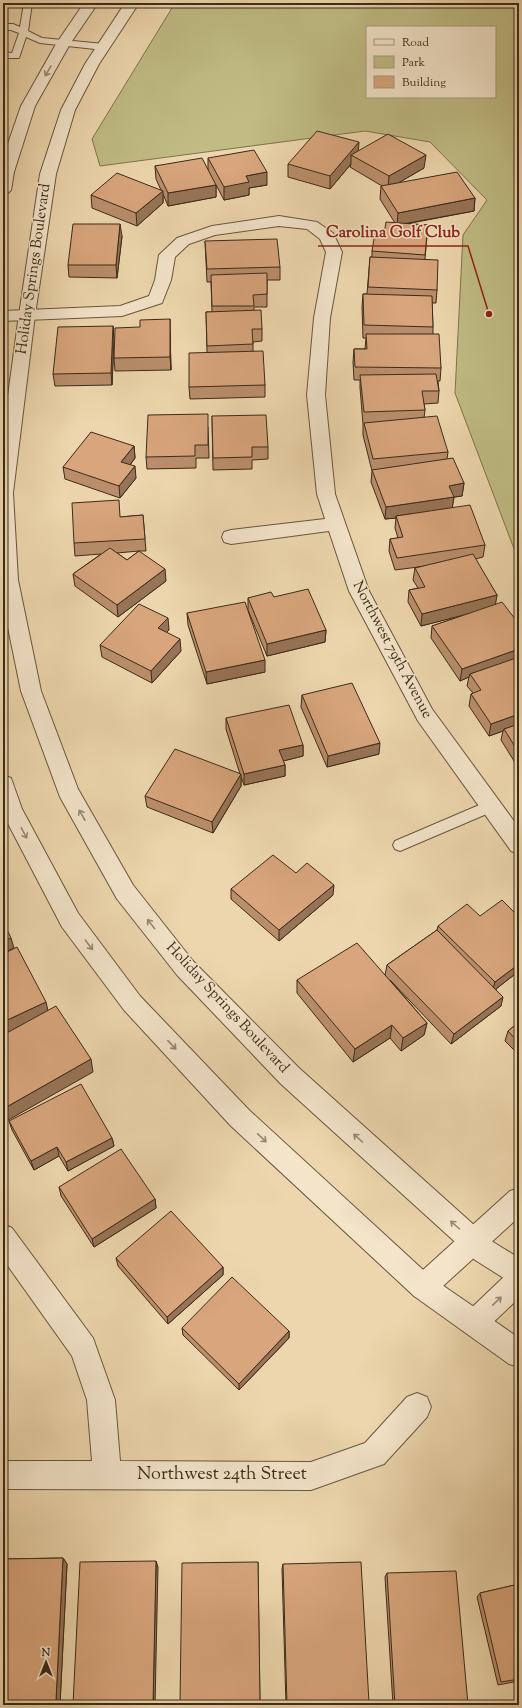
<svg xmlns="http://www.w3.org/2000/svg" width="522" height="1708" font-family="'Sorts Mill Goudy',serif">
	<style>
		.green { fill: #c0bc84; stroke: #7e744e; fill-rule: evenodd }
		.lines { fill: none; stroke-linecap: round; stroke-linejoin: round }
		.service-casing { stroke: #68563d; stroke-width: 2 }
		.minor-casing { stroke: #68563d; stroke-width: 2 }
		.tertiary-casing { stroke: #68563d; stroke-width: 2 }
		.service { fill: #f3e4ca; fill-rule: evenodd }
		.minor { fill: #f3e4ca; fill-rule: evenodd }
		.tertiary { fill: #f3e4ca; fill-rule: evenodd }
		.wall { fill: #ba8e6b; stroke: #3b2b18; fill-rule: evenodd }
		.shaded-wall { fill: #977457; stroke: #3b2b18 }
		.building { fill: #d8a57c; stroke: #3b2b18 }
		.oneway { stroke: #978871 }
		.labels { text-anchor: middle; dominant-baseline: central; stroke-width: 3; stroke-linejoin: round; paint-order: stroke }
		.street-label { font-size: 15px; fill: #3b2b18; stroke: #f3e4ca }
		.near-street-label { font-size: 18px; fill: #3b2b18; stroke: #f3e4ca }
		.leader { fill: none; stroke: #8f2418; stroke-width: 1.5 }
		.callout-dot { fill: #8f2418; stroke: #f3e4ca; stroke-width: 1.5 }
		.callout-label { font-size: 16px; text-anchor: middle; font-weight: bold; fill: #8f2418; stroke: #f3e4ca; stroke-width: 3; stroke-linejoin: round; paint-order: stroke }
	</style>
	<rect width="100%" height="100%" fill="#edd6ad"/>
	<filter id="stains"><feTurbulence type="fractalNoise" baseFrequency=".005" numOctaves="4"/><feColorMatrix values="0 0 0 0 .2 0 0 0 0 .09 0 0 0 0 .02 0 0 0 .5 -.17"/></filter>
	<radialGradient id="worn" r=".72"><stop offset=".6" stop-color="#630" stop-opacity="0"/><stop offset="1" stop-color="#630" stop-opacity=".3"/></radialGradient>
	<!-- green -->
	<path class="green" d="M175,3H519V562L455,393L463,235L487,200L430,142L365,131L100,166L92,139ZM367,27H495V97H367Z"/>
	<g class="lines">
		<defs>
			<g id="service">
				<polygon points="24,3 32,3 28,31 42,38 104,44 108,47 104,50 40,43 26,37 19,58 3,58 3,52 12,53 19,33 11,30 3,30 3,24 13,24 20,27"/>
				<polygon points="491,800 496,802 498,806 496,810 400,851 395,849 393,845 395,841"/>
			</g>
			<g id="minor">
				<polygon points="279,216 317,222 333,233 342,252 330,318 325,395 335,494 369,591 432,709 519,828 519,854 511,851 418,721 349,591 329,531 231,544 224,542 222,537 224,532 231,530 325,519 317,494 307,395 314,318 326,252 320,239 307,229 279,226 215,235 189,244 175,257 171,280 162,303 122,316 3,321 3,311 120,306 149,296 155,280 159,255 177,238 212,226"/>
				<polygon points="519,1188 519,1217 432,1296 423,1300 414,1296 410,1287 414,1278 510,1191"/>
				<polygon points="3,1224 12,1228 93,1338 115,1400 120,1461 311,1462 365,1443 407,1397 417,1393 427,1397 431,1407 427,1417 384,1464 311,1490 3,1489 3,1461 92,1461 87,1400 72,1356 3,1259"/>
				<polygon points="519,1267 519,1298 484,1331 475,1335 466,1331 462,1322 466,1313 510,1271"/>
			</g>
			<g id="tertiary">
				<polygon points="84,3 98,3 70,44 35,106 14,172 11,190 8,193 3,195 3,158 21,106 56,44"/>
				<polygon points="125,3 139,3 99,64 75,110 56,174 35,315 13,493 18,580 41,691 78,789 133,885 193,961 299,1068 493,1242 519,1258 519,1286 510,1282 475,1260 281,1084 177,975 117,899 60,797 21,691 3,603 3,432 19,315 40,174 61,110 85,64"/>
				<polygon points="3,775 11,778 22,809 78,913 140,996 249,1110 432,1278 519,1338 519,1367 509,1364 414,1296 231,1126 124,1010 62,927 4,816 3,813"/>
			</g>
		</defs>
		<!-- service casing -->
		<use href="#service" class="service-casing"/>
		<!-- minor casing -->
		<use href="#minor" class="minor-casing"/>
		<!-- tertiary casing -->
		<use href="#tertiary" class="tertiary-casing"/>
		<!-- service -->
		<use href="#service" class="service"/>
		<!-- minor -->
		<use href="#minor" class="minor"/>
		<!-- tertiary -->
		<use href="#tertiary" class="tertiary"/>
	</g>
	<!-- wall -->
	<g class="wall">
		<polygon points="358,151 424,168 398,183 475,198 474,211 406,224 428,225 425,259 437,290 436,303 432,303 433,327 433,334 441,368 440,381 438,381 439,391 438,403 424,404 425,410 424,418 448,452 447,459 464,483 462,496 454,497 452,508 485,545 483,557 475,559 497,595 495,604 519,624 519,769 501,740 503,731 489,736 469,706 471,694 473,693 467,686 469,677 460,681 431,638 432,626 467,614 421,626 408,602 409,590 418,588 413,580 415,568 426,566 395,570 389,551 390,539 398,538 395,528 396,518 385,519 371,482 372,471 363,435 363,424 360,388 360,380 354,380 353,362 354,349 365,349 366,338 363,338 362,307 363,294 367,294 370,257 372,257 372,251 384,234 395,223 380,199 381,186 382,186 350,167 351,164 330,189 288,177 288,164"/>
		<polygon points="208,158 267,185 249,188 249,195 224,200 216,185 216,197 168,206 163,194 163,203 137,226 92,208 91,195 161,190 156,179 155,166 208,170"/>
		<polygon points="122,236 117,278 69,277 68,265"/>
		<polygon points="205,241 280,267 280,280 267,280 267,307 254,307 254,310 262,329 262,341 253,342 253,351 265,385 265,397 190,399 189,387 207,352 206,312 212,312 211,282 207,282"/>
		<polygon points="113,326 114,339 112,385 55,386 53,374"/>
		<polygon points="170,332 171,370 115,371 114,358"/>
		<polygon points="212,416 268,447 268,459 252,460 252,469 213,470"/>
		<polygon points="208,427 209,458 196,458 196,468 147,469 146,457"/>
		<polygon points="134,446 135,458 130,465 136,478 120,498 65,479 63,467"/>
		<path d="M143,515L146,551H139L166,581L118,617L75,586L73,574L101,554L75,556L74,543L121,517ZM139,551L127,560L117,553Z"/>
		<polygon points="274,597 326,630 325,642 267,656 248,610 248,598"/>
		<polygon points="187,613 265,672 207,684 188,625"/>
		<polygon points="169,630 166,632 181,651 152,683 102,657 100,645"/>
		<polygon points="302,695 379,754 327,767 301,707"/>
		<polygon points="226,718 303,745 303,756 283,761 285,765 285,776 244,785 241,777 241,786 213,833 147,807 145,796 240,774 226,729"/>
		<polygon points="296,873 333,895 279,941 231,899 231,889"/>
		<polygon points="438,926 519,971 496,989 501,1006 451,1044 390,980 427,1023 424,1035 401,1051 390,1038 353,1062 297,993 297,980 385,975 387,965 437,930"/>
		<polygon points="519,1022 519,1055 505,1041 508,1031"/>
		<polygon points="9,1121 112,1138 114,1146 68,1171 59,1156 34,1170 12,1130"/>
		<polygon points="59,1187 155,1199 156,1208 94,1247 61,1196"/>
		<polygon points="116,1258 223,1267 223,1275 168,1324 118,1266"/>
		<polygon points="182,1328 289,1331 289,1338 239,1390 183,1335"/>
		<polygon points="63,1558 67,1564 60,1704 3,1705 3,1559"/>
		<polygon points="258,1562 260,1704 181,1705 180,1703"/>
		<polygon points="283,1564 369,1703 368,1705 286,1705 282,1569"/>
		<polygon points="387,1573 468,1705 393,1705 385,1577"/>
		<polygon points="519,1584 519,1681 498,1685 477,1597 480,1593"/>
	</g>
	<!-- shaded-wall -->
	<g class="shaded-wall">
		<polygon points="359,142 358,155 351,155 351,164 330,189 330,176"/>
		<polygon points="426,155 424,168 388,189 389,176"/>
		<polygon points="267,172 267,185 249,188 249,195 224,200 224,187 246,176"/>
		<polygon points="216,185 216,197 168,206 168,193"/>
		<polygon points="163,191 163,203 137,226 136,213"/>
		<polygon points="475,198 474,211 397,225 398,213"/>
		<polygon points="120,224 122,236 117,278 116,265"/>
		<polygon points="170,319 170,332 171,370 170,357"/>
		<polygon points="113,326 114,339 112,385 111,373"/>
		<polygon points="134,446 135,458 123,474 121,462"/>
		<polygon points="135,466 136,478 120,498 119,486"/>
		<polygon points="464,483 462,496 447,498 449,486"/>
		<polygon points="454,497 452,509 396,516 396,518 385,519 386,507"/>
		<polygon points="165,569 166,581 118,617 117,605"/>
		<polygon points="497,595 495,607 421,626 422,614"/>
		<polygon points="168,618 169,630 159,640 158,628"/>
		<polygon points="326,630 325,642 267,656 267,644"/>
		<polygon points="180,639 181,651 152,683 151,671"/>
		<polygon points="519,649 519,660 470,674 469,677 460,681 462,669"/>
		<polygon points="265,660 265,672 207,684 206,672"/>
		<polygon points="519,714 519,725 504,729 503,731 489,736 491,724"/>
		<polygon points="380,743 379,754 327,767 328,756"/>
		<polygon points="303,745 303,756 279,762 279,750"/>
		<polygon points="285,765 285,776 244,785 244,774"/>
		<polygon points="241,774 241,786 213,833 212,822"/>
		<polygon points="334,885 333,895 279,941 279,930"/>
		<polygon points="11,938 14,948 3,953 3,941"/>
		<polygon points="519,964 519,971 492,992 495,982"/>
		<polygon points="503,997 501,1006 451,1044 454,1034"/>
		<polygon points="46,1002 49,1015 3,1036 3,1022"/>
		<polygon points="427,1023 424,1035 401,1051 403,1038"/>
		<polygon points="392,1025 390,1038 353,1062 355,1049"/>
		<polygon points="91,1059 93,1072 3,1123 3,1109"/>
		<polygon points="112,1138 114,1146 68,1171 66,1162"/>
		<polygon points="57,1147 59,1156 34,1170 31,1161"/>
		<polygon points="155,1199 156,1208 94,1247 92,1239"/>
		<polygon points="223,1267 223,1275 168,1324 167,1317"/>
		<polygon points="289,1331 289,1338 239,1390 239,1384"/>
		<polygon points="63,1558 67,1564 60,1704 56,1701"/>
		<polygon points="156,1561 158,1567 155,1705 153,1705"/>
	</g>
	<!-- building -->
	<g class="building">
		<polygon points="317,131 359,142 330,176 288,164"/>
		<polygon points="388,134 426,155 389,176 351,155"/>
		<polygon points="254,150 267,172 246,176 249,182 224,187 208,158"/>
		<polygon points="202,158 216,185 168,193 155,166"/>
		<polygon points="457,172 475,198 398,213 381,186"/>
		<polygon points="117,173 163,191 136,213 91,195"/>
		<polygon points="386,222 428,225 425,255 372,251 375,233 384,234"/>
		<polygon points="73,224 120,224 116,265 68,265"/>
		<polygon points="277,239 280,267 207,269 205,241"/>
		<polygon points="370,257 438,260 437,290 368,287"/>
		<polygon points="267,273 267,294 253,295 254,306 212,306 211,275"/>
		<polygon points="363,294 432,296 433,327 364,325"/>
		<polygon points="261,310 262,329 252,329 253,344 207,346 206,312"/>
		<polygon points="170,319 170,357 114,358 115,328 140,327 140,320"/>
		<polygon points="113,326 111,373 53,374 58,327"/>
		<polygon points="366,334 439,334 441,368 355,367 354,349 367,349"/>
		<polygon points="263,351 265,385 189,387 189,353"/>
		<polygon points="436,374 439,391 422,391 425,410 364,412 360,375"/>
		<polygon points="208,414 208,445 195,445 195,456 146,457 148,415"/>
		<polygon points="266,415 268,447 252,447 252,457 213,458 212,416"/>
		<polygon points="437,416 448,452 373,459 364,423"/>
		<polygon points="91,432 134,446 121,462 135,466 119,486 63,467"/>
		<polygon points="453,458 464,483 449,486 454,497 386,507 372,470"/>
		<polygon points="119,500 120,517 143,515 145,539 74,543 72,503"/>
		<polygon points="470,505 485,545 397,558 390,539 403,537 396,516"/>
		<polygon points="110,548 127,560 139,551 165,569 117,605 73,574"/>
		<polygon points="473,554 497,595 422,614 409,590 425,587 415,568"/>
		<polygon points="308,589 326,630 267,644 248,598 271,592 274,597"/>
		<polygon points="245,602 265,660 206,672 187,613"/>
		<polygon points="502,602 519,624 519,649 462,669 432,626"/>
		<polygon points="139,604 168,618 158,628 180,639 151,671 100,645"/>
		<polygon points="519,657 519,714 491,724 471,694 481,690 470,674"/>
		<polygon points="352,683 380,743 328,756 302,695"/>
		<polygon points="289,705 303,745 279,750 285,765 244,774 226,718"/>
		<polygon points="519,724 519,753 504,729"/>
		<polygon points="175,749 241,774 212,822 145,796"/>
		<polygon points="273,855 296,873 307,863 334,885 279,930 231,889"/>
		<polygon points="502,900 519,917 519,964 495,982 438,926 467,904 480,916"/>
		<polygon points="3,921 11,938 3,941"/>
		<polygon points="437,930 503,997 454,1034 387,965"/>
		<polygon points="357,943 427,1023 403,1038 392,1025 355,1049 297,980"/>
		<polygon points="17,947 46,1002 3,1022 3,954"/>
		<polygon points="56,1006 91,1059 3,1109 3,1035"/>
		<polygon points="519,1022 519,1043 508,1031"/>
		<polygon points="81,1084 112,1138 66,1162 57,1147 31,1161 9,1121"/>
		<polygon points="121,1149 155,1199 92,1239 59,1187"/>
		<polygon points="171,1211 223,1267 167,1317 116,1258"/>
		<polygon points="232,1277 289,1331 239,1384 182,1328"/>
		<polygon points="63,1558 56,1701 3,1702 3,1559"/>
		<polygon points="156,1561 153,1705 73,1705 80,1562"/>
		<polygon points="258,1562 260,1701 180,1703 182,1563"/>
		<polygon points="361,1562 369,1703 287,1705 283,1564"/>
		<polygon points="456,1571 468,1705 395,1705 387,1573"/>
		<polygon points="519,1584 519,1679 501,1682 480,1593"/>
	</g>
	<!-- one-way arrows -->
	<defs><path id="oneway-shaft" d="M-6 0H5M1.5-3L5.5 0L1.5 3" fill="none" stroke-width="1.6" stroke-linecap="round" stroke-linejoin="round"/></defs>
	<g class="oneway">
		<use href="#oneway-shaft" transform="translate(48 71) rotate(120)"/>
		<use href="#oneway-shaft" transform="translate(82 815) rotate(-119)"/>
		<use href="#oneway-shaft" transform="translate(24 833) rotate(62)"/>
		<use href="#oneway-shaft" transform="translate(151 924) rotate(-128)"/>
		<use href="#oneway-shaft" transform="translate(89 945) rotate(53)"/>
		<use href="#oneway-shaft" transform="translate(172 1045) rotate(47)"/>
		<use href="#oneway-shaft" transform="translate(262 1138) rotate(43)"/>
		<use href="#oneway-shaft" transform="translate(358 1138) rotate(-138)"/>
		<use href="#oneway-shaft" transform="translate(455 1225) rotate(-138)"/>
		<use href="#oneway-shaft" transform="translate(497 1301) rotate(-44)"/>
	</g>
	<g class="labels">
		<!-- street labels -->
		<g class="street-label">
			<text transform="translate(34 269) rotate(-82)">Holiday Springs Boulevard</text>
			<text transform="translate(392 650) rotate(62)">Northwest 79th Avenue</text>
			<text transform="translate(227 1008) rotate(47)">Holiday Springs Boulevard</text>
		</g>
		<!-- near-street labels -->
		<g class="near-street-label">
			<text x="222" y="1475">Northwest 24th Street</text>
		</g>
	</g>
	<!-- callouts -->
	<path class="leader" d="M489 314L468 246H318"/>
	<circle class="callout-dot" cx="489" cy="314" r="4"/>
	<g class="callout-label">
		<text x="393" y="237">Carolina Golf Club</text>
	</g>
	<!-- margin -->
	<rect width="522" height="1708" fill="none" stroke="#edd6ad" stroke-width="16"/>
	<rect x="4" y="4" width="514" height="1700" fill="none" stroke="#3b2b18" stroke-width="2"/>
	<rect x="8" y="8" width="506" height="1692" fill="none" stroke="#3b2b18"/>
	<!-- legend -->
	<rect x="366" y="26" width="130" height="72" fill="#f3e4ca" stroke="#a99a83"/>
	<rect x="374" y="39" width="20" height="6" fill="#f3e4ca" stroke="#a99a83"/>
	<text x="402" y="46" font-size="12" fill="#3b2b18">Road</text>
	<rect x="374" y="56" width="20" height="12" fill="#c0bc84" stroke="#a99a83"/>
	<text x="402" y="66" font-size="12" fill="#3b2b18">Park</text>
	<rect x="374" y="76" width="20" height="12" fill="#d8a57c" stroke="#a99a83"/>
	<text x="402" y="86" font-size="12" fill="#3b2b18">Building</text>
	<!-- north arrow -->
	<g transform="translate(46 1662)" stroke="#f3e4ca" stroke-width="3" paint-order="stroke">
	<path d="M0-3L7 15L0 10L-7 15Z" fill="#3b2b18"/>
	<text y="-6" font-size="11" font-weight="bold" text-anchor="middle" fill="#3b2b18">N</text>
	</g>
	<rect width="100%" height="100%" filter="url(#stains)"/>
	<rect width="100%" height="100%" fill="url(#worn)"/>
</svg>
